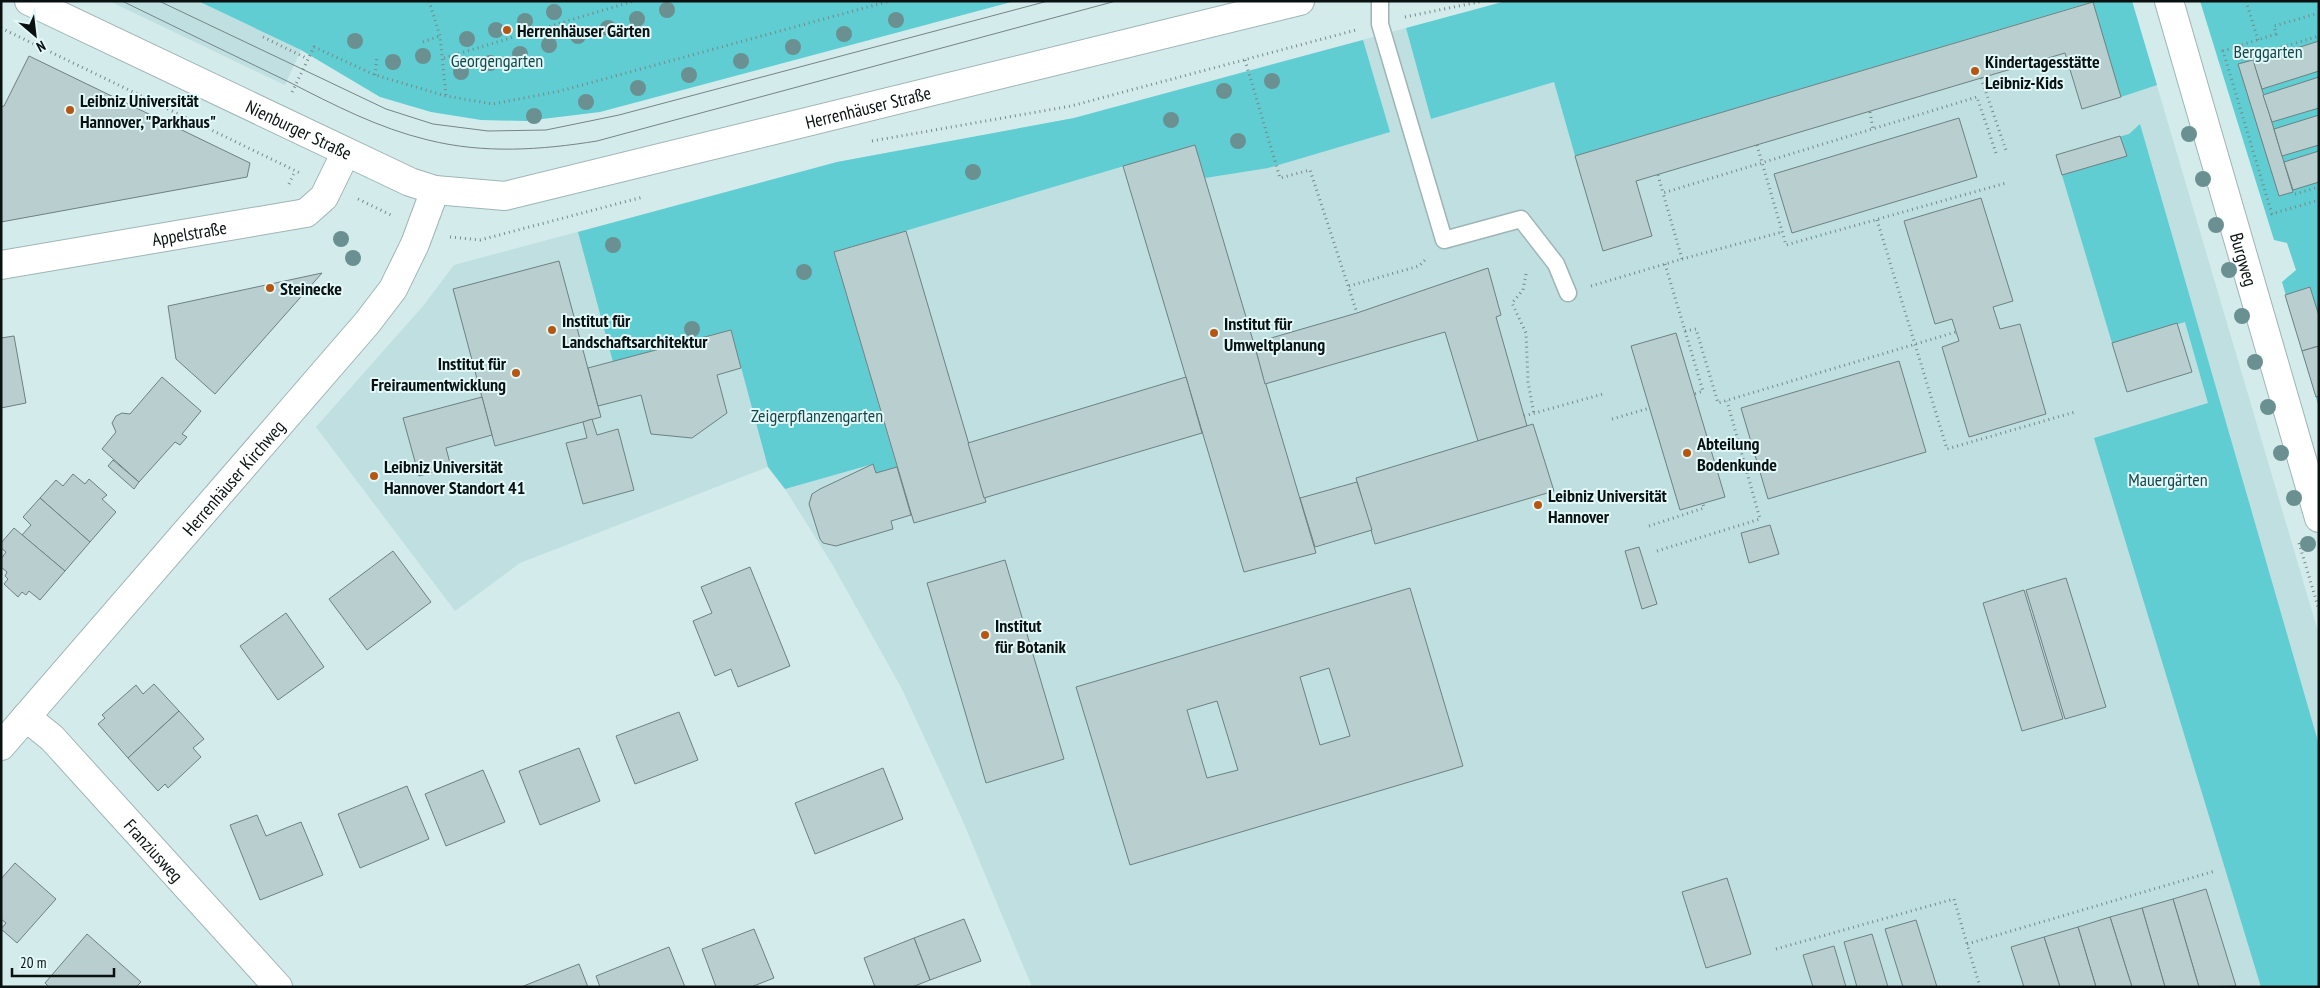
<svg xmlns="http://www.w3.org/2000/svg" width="2320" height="988" font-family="'PT Sans Narrow',sans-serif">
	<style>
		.built { fill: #bfdfe0 }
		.green { fill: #5fcdd2 }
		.building { fill: #b8cecf; stroke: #6d8182; fill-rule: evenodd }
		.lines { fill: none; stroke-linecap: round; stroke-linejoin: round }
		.lane-casing { stroke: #9fb5b5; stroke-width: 19 }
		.street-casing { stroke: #9fb5b5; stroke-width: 30 }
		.secondary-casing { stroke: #9fb5b5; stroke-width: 30 }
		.path { stroke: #798989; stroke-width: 3; stroke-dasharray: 1 4; stroke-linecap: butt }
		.lane { stroke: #fff; stroke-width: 16 }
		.street { stroke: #fff; stroke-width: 28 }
		.secondary { stroke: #fff; stroke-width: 28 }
		.tram { stroke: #758585; stroke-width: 1 }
		.tree { fill: #6a9091 }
		.poi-dot { fill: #b65612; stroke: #e2f8f9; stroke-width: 2 }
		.labels { text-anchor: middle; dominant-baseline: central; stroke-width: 4; stroke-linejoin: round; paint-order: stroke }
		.poi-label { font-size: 18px; font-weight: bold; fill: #091111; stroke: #e2f8f9; text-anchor: start }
		.park-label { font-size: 18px; fill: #134648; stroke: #e2f8f9 }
		.street-label { font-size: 18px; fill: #091111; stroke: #e2f8f9 }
	</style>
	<rect width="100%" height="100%" fill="#d4ebeb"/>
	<!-- built -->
	<g class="built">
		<polygon points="109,1 198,1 301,50 285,85"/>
		<polygon points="2094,1 2132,1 2319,635 2319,987 1032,987 962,819 902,689 832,564 785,489 768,467 520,563 455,611 316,427 423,306 454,265 837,162 1074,118 1406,28 1431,119 1554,82 1575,156"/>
	</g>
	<!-- green -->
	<g class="green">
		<polygon points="198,1 1015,1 600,112 526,121 481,120 431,112 380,97 301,50"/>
		<polygon points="1506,1 2132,1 2157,85 2121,97 2092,2 1575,156 1554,82 1431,119 1406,28"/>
		<polygon points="2200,1 2319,1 2319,408 2282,282 2296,270 2287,243 2274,240"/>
		<polygon points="1363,40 1390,132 1268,168 1205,178 1195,145 834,252 897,467 876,473 873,464 785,489 768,467 731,330 613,362 578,232 837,162 1074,118"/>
		<polygon points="2140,124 2319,745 2319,987 2261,987 2094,438 2208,403 2185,322 2112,343 2056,155 2129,134"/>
	</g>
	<!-- building -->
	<g class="building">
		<polygon points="2093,2 2121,97 2082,109 2065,53 1636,181 1652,236 1603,251 1575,156"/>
		<polygon points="2319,41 2319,71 2262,89 2253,62"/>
		<polygon points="29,56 250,163 247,177 1,222 1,107 4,106"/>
		<polygon points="2253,60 2293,192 2279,196 2238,64"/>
		<polygon points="2319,77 2319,108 2272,122 2263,95"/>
		<polygon points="2319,115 2319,145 2282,156 2274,129"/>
		<polygon points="1959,118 1977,177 1792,233 1774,174"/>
		<polygon points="2120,136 2127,156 2062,175 2056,155"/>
		<polygon points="1195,145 1316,553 1244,572 1123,166"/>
		<polygon points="2319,151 2319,182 2293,190 2284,162"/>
		<polygon points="1981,198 2013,301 1993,307 2000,329 2020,324 2046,414 1969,437 1942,347 1959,341 1952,319 1935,324 1904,221"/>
		<polygon points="906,231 986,502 914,523 834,252"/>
		<polygon points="559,261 601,417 495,446 453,289"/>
		<polygon points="1488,268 1501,315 1496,317 1527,426 1478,441 1445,332 1265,384 1254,343 1357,313"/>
		<polygon points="322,273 215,394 176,359 168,306"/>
		<polygon points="2310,287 2319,316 2319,346 2302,351 2285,295"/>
		<polygon points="2177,323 2192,372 2127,392 2112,343"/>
		<polygon points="731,330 741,368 717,375 727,413 692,438 651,434 641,395 598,406 588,368"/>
		<polygon points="1676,333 1725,497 1680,510 1631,346"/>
		<polygon points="14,336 26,403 1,408 1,338"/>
		<polygon points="2319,346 2319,396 2316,397 2302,351"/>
		<polygon points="1899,361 1926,452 1768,499 1741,408"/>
		<polygon points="162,377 201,411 182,434 187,437 180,445 175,442 139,482 102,449 116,432 112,423 116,416 122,413 130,414"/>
		<polygon points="1186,377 1202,433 984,498 968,443"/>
		<polygon points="482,397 492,435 446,448 451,467 419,476 403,418"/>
		<polygon points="592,419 597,435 618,429 634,490 583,504 566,443 587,438 583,422"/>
		<polygon points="1533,424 1554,491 1375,544 1356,478"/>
		<polygon points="113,460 139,482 134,489 108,466"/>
		<polygon points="873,464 876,473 897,467 911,515 891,521 893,529 836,546 823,543 820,539 809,504 812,494 820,489"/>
		<polygon points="73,474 85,484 89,479 107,495 102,499 116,512 90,542 40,498 56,480 63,486"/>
		<polygon points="1357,482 1372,530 1315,547 1300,498"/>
		<polygon points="40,498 90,542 65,571 22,535 31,525 23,517"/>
		<polygon points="1770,525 1779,554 1749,563 1741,533"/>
		<polygon points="14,528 65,571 40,600 29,591 26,595 22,592 18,597 4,584 8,579 5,576 7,572 1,567 1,559 6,552 1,548 1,543"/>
		<polygon points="1639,547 1657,604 1642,609 1625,551"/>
		<polygon points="393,551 431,602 367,650 329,599"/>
		<polygon points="1005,560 1064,759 986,783 927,583"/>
		<polygon points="750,567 790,666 738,687 731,669 715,676 693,621 712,613 701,587"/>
		<polygon points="2066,578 2106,707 2065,719 2026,590"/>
		<path d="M1410,588L1463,766L1130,865L1076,687ZM1329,668L1350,736L1320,745L1300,677ZM1217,701L1238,770L1207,778L1187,710Z"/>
		<polygon points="2024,590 2063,719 2022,731 1983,603"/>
		<polygon points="286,613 324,667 278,700 240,646"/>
		<polygon points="154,684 179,711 128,758 98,724 105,718 102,715 136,685 143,694"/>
		<polygon points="179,711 204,739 193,748 201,757 168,788 165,784 158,791 128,758"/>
		<polygon points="679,712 698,760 635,784 616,736"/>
		<polygon points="579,748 600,801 540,825 519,771"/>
		<polygon points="883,768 903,819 815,854 795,803"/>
		<polygon points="483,770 505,822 446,846 425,794"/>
		<polygon points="407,786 429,839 360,868 338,814"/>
		<polygon points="257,815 266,836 301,822 323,875 260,900 230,825"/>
		<polygon points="15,863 56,899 17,943 1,929 6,923 1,919 1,879"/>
		<polygon points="1727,878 1751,954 1706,968 1682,892"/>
		<polygon points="2206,889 2236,986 2199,987 2173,899"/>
		<polygon points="2173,899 2199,987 2165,987 2142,908"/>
		<polygon points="2142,908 2165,987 2132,987 2110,917"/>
		<polygon points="2110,917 2132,987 2096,987 2078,927"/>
		<polygon points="964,919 981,961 930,980 914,938"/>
		<polygon points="1916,920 1937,987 1903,987 1885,929"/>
		<polygon points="2078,927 2096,987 2060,987 2044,937"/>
		<polygon points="754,929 774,978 751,987 716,987 702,949"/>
		<polygon points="87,934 141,982 136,987 49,987 45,983"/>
		<polygon points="1872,934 1888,987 1857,987 1844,942"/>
		<polygon points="2044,937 2060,987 2024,987 2011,947"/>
		<polygon points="914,938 930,980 912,987 875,987 864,958"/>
		<polygon points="1834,946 1846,987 1813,987 1803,955"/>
		<polygon points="669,947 685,987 600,987 596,976"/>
		<polygon points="579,964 588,987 521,987"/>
	</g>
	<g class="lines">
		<defs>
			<polyline id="lane" points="1380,1 1380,24 1444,240 1521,219 1556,264 1568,293"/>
			<g id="street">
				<path id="s1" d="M2169,1L2319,518"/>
				<path id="s2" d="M1,265L306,213L324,197L346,152"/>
				<path id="s3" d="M26,717L52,738L278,987"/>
			</g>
			<g id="secondary">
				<path id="s4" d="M29,1L410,182L435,190L505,196L1300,1"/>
				<path id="s5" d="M1,746L367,323L393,289L415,244L435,190"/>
			</g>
		</defs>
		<!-- lane casing -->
		<use href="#lane" class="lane-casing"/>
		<!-- street casing -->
		<use href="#street" class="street-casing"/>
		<!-- secondary casing -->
		<use href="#secondary" class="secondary-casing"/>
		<!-- path -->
		<g class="path">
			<polyline points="429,1 440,36 446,96"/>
			<polyline points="2246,1 2258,40"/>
			<polyline points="2319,13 2274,26 2276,34 2223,51 2272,214 2319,200"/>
			<polyline points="1405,17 1483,1"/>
			<polyline points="1,28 300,173"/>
			<polyline points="263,37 308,59"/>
			<polyline points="423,42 440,36"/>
			<polyline points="2253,56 2319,36"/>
			<polyline points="444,58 634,1"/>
			<polyline points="1245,60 1280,178 1310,170 1357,313"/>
			<polyline points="375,75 377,56"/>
			<polyline points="1981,78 2007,153"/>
			<polyline points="292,92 314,47 375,75 446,96 493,104 560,91 890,1"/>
			<polyline points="1870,112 1873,129"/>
			<polyline points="872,141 1071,106 1356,30"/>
			<polyline points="1757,145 1786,245 2006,183"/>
			<polyline points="1658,175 1663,193"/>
			<polyline points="289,184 295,171"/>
			<polyline points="2295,194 2319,187"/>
			<polyline points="358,199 393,216"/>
			<polyline points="1877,220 1947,449 2075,412"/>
			<polyline points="450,237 480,240 643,197"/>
			<polyline points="1682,259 1782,232"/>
			<polyline points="1665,264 1703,391 1694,394"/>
			<polyline points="1526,274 1523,290 1512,303 1526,333 1528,382 1534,414"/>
			<polyline points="1349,286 1419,266 1426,259"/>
			<polyline points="1591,286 1682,259 1663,193 1977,97 1997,156"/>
			<polyline points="1685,331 1696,329 1718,403 1956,332"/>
			<polyline points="1524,416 1603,394"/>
			<polyline points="1612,419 1650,408"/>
			<polyline points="1649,526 1704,508 1703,504"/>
			<polyline points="2299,543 2319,610"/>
			<polyline points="1657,551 1760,519 1727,401"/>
			<polyline points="1776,949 1954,899 1967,944"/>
			<polyline points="1980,987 1967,944 2215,871"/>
		</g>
		<!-- lane -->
		<use href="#lane" class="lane"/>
		<!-- street -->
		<use href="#street" class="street"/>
		<!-- secondary -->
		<use href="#secondary" class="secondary"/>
		<!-- tram -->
		<g class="tram">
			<path d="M122,1C177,28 233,55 289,82C334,105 378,128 428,140C484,154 541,150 597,141L1116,1"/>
			<polyline points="159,1 386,109 433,124 488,131 546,130 619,115 1048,1"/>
		</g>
	</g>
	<!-- trees -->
	<g class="tree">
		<circle cx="667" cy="10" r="8"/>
		<circle cx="554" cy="12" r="8"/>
		<circle cx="637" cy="19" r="8"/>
		<circle cx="896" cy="20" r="8"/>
		<circle cx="525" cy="21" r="8"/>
		<circle cx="608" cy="28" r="8"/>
		<circle cx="496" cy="30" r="8"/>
		<circle cx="844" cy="34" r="8"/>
		<circle cx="578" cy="36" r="8"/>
		<circle cx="467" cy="39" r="8"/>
		<circle cx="355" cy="41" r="8"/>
		<circle cx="549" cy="45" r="8"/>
		<circle cx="793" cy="47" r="8"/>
		<circle cx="520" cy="54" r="8"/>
		<circle cx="423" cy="56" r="8"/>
		<circle cx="741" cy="61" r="8"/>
		<circle cx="393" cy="62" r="8"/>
		<circle cx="490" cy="63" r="8"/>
		<circle cx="461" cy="72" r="8"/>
		<circle cx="689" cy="75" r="8"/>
		<circle cx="1272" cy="81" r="8"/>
		<circle cx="638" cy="88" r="8"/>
		<circle cx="1224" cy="91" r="8"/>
		<circle cx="586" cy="102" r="8"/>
		<circle cx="534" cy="116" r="8"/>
		<circle cx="1171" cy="120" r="8"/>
		<circle cx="2189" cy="134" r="8"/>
		<circle cx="1238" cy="141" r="8"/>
		<circle cx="973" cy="172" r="8"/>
		<circle cx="2203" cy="179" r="8"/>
		<circle cx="2216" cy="225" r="8"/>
		<circle cx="341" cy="239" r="8"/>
		<circle cx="613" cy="245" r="8"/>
		<circle cx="353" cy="258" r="8"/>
		<circle cx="2229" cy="270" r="8"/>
		<circle cx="804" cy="272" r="8"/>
		<circle cx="2242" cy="316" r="8"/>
		<circle cx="692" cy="329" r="8"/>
		<circle cx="2255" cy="362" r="8"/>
		<circle cx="2268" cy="407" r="8"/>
		<circle cx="2281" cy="453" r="8"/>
		<circle cx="2294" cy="498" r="8"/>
		<circle cx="2308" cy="544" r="8"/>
	</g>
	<!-- markers -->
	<g class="poi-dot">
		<circle cx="507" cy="30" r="5"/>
		<circle cx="1975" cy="71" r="5"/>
		<circle cx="70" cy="110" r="5"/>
		<circle cx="270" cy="288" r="5"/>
		<circle cx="552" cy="330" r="5"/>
		<circle cx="1214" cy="333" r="5"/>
		<circle cx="516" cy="373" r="5"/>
		<circle cx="1687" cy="453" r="5"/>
		<circle cx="374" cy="476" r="5"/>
		<circle cx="1538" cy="505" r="5"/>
		<circle cx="985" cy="635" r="5"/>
	</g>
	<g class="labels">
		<!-- poi labels -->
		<g class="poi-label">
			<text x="517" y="30">Herrenhäuser Gärten</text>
			<text x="1985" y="61">Kindertagesstätte<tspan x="1985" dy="21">Leibniz-Kids</tspan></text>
			<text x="80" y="100">Leibniz Universität<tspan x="80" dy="21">Hannover, "Parkhaus"</tspan></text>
			<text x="280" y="288">Steinecke</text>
			<text x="562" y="320">Institut für<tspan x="562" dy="21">Landschaftsarchitektur</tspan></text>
			<text x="1224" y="323">Institut für<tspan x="1224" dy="21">Umweltplanung</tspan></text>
			<text x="506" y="363" text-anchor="end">Institut für<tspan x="506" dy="21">Freiraumentwicklung</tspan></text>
			<text x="1697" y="443">Abteilung<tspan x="1697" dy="21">Bodenkunde</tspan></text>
			<text x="384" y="466">Leibniz Universität<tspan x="384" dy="21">Hannover Standort 41</tspan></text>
			<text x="1548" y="495">Leibniz Universität<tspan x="1548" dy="21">Hannover</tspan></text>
			<text x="995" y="625">Institut<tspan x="995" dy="21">für Botanik</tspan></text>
		</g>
		<!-- park labels -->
		<g class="park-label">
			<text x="2268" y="51">Berggarten</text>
			<text x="497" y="60">Georgengarten</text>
			<text x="817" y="415">Zeigerpflanzengarten</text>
			<text x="2168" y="479">Mauergärten</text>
		</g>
		<!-- street labels -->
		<g class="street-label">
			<text stroke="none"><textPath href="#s4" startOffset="892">Herrenhäuser Straße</textPath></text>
			<text stroke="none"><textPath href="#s4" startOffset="299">Nienburger Straße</textPath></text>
			<text stroke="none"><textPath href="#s2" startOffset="191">Appelstraße</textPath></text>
			<text stroke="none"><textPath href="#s1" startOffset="269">Burgweg</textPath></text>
			<text stroke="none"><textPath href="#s5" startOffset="355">Herrenhäuser Kirchweg</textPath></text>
			<text stroke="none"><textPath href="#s3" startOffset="185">Franziusweg</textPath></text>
		</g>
	</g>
	<!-- border -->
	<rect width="2320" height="988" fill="none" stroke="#091111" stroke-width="5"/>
	<!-- north arrow -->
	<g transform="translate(35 35) rotate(152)" stroke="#e2f8f9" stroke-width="4" paint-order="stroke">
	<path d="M0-4L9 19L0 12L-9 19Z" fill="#091111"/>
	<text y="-8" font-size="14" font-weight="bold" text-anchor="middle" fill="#091111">N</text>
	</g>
	<!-- scale -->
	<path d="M12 968v8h102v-8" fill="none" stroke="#091111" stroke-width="2.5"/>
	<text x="20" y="968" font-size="15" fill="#091111" stroke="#e2f8f9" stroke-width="4" paint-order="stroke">20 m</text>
</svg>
